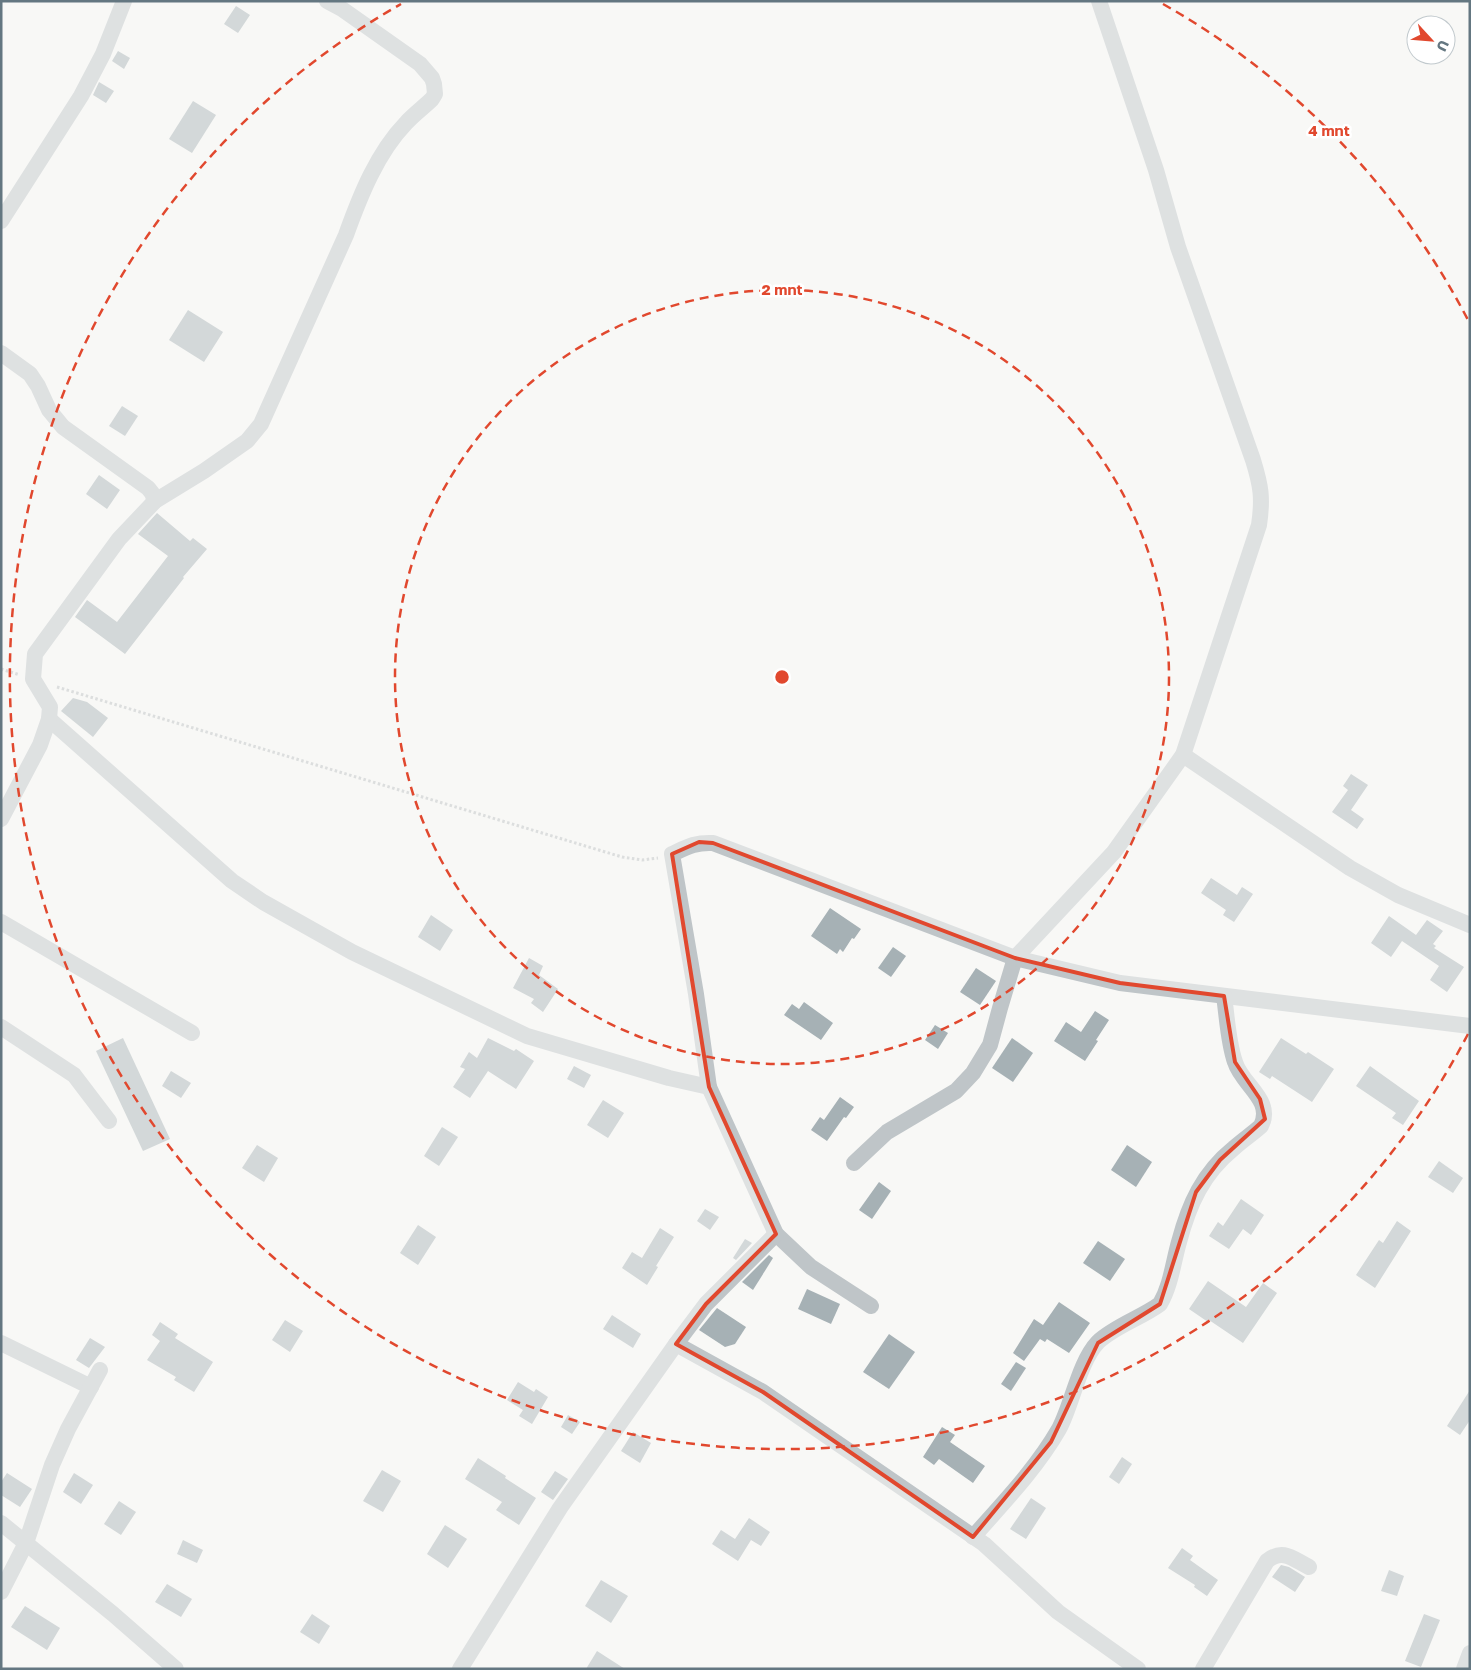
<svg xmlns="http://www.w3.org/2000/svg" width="1471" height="1670" font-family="'Golos Text',sans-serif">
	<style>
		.building { fill: #a6b1b5 }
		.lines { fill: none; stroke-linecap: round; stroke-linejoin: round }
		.path { stroke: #babec0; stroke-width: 3; stroke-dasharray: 2.5 2.5; stroke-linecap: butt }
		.minor { stroke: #bfc5c8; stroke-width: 16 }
		.marked { fill: none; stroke: #e1482e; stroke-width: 4; stroke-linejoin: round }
		.ring { fill: none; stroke: #e1482e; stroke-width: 2.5; stroke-dasharray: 9 6 }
		.centre { fill: #e1482e; stroke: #fff; stroke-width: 2.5 }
		.ring-label { font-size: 15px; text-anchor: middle; font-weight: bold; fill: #e1482e; stroke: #fff; stroke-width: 5; stroke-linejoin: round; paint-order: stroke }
	</style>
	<rect width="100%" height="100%" fill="#f8f8f6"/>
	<!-- building -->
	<g class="building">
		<polygon points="236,6 250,15 238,33 224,24"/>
		<polygon points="118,51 130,58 124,69 112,61"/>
		<polygon points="99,82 114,91 106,103 93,95"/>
		<polygon points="193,101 216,115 192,153 169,139"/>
		<polygon points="188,310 223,332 204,362 169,340"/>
		<polygon points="122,406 138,416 125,436 109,426"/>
		<polygon points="99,475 120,490 107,509 86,494"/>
		<polygon points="157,513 190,541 193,538 207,549 183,577 184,578 125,654 75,617 87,600 117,622 168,556 138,534"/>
		<polygon points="73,698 87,702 108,718 93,737 61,711"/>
		<polygon points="1351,774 1368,785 1351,810 1364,819 1357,829 1332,812 1348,790 1343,786"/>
		<polygon points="1211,878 1237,895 1242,887 1253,894 1234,922 1223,915 1226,910 1201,893"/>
		<polygon points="830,908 861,929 854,939 852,938 843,952 840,949 837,954 811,936"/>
		<polygon points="431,915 453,930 440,951 418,937"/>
		<polygon points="1389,916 1416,935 1427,920 1443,931 1433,944 1436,946 1434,948 1464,967 1447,992 1430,980 1439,966 1402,941 1391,957 1371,943"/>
		<polygon points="893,947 906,956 891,977 878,968"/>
		<polygon points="529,958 543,966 539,975 558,989 543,1012 531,1003 534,999 513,988"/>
		<polygon points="976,968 996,981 980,1005 960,992"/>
		<polygon points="804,1002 833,1023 821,1040 784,1015 792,1004 799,1009"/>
		<polygon points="1095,1011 1109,1020 1096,1040 1098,1041 1085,1061 1054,1041 1066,1022 1081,1032"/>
		<polygon points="935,1025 948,1033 938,1049 925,1040"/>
		<polygon points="123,1038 170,1139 143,1151 96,1051"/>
		<polygon points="488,1038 514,1051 516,1049 534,1061 516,1089 488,1071 470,1098 453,1087 465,1069 460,1067 469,1052 477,1058"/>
		<polygon points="1012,1038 1033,1053 1013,1082 992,1068"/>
		<polygon points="1281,1038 1306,1054 1308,1052 1334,1069 1312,1102 1272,1076 1270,1079 1259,1072"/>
		<polygon points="574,1066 591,1075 584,1088 567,1079"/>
		<polygon points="1370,1066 1419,1101 1403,1125 1392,1118 1396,1113 1356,1086"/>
		<polygon points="171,1071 191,1083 181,1098 162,1086"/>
		<polygon points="840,1097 854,1107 846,1118 844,1117 827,1141 811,1130 820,1117 824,1120"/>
		<polygon points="603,1100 624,1113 608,1138 587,1125"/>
		<polygon points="442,1127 458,1137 439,1166 424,1156"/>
		<polygon points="257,1145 278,1158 264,1182 242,1168"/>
		<polygon points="1127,1145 1152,1162 1136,1187 1111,1170"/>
		<polygon points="1439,1161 1463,1178 1453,1193 1428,1177"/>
		<polygon points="879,1182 891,1191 872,1219 859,1210"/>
		<polygon points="1241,1199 1264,1215 1251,1235 1243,1229 1229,1249 1209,1236 1218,1222 1223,1226"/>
		<polygon points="705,1209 719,1217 710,1230 697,1221"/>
		<polygon points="1397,1221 1411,1231 1375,1288 1356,1275 1379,1240 1383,1243"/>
		<polygon points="418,1225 436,1237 418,1265 400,1253"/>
		<polygon points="660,1228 674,1237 656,1266 658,1267 647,1285 622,1268 632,1252 642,1258"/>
		<polygon points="745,1239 752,1243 736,1260 733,1258"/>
		<polygon points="1098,1241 1125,1259 1110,1281 1083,1263"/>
		<polygon points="769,1255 773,1258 753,1290 742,1282"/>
		<polygon points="1208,1281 1246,1307 1263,1283 1277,1293 1243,1343 1209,1320 1208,1322 1189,1309"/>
		<polygon points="807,1289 840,1304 831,1324 798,1309"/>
		<polygon points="1059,1302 1090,1323 1069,1353 1047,1339 1045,1342 1040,1339 1024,1361 1013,1353 1034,1319 1043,1325"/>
		<polygon points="717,1308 746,1327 735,1344 725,1347 699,1330"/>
		<polygon points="612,1315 641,1334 633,1348 603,1329"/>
		<polygon points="285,1320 303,1331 290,1352 272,1340"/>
		<polygon points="160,1322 178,1334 175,1338 213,1362 194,1392 174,1380 176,1377 147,1360 160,1341 152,1335"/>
		<polygon points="889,1334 915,1352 889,1389 863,1372"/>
		<polygon points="90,1338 105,1347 89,1368 76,1360"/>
		<polygon points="1016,1362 1026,1368 1011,1391 1001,1384"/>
		<polygon points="518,1382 534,1392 536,1389 548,1397 532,1424 519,1416 523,1410 507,1400"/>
		<polygon points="1470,1390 1470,1420 1460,1435 1447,1426"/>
		<polygon points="568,1415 580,1422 572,1434 561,1427"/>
		<polygon points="942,1427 955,1435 950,1442 985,1466 973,1483 939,1459 934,1465 923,1457"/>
		<polygon points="633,1432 651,1443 640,1463 621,1451"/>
		<polygon points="1122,1457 1132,1464 1119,1484 1109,1477"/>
		<polygon points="478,1458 506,1476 505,1478 536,1498 519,1525 496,1510 502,1502 465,1479"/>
		<polygon points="382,1470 401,1481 383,1512 363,1501"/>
		<polygon points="555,1471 568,1479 553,1500 541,1492"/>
		<polygon points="7,1473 32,1489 20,1507 1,1495 1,1482"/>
		<polygon points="74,1473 93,1485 81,1504 63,1492"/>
		<polygon points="1031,1498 1046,1508 1026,1539 1010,1529"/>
		<polygon points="119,1501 136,1512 121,1535 104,1524"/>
		<polygon points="749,1518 770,1532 761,1546 751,1540 738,1561 712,1544 721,1530 735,1539"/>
		<polygon points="445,1525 467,1539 448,1568 427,1554"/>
		<polygon points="183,1540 203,1550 197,1563 177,1554"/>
		<polygon points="1182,1548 1193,1556 1190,1560 1218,1580 1207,1596 1194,1587 1195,1585 1168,1568"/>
		<polygon points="1281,1565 1289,1567 1305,1577 1295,1592 1272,1577"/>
		<polygon points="1389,1570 1404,1576 1397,1596 1381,1591"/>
		<polygon points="601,1580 628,1596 611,1623 585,1606"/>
		<polygon points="167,1584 192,1599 181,1617 155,1602"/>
		<polygon points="25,1606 60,1628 47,1650 11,1627"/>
		<polygon points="312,1614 330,1626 319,1644 300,1632"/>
		<polygon points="1424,1614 1440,1620 1421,1667 1405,1661"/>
		<polygon points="597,1651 625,1669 586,1669"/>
	</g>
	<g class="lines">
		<!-- path -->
		<g class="path">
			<polyline points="1,669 20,675"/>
			<polyline points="57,687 622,857 642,860 658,858"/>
		</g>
		<!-- minor -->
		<g class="minor">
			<polyline points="1,221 81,96 103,54 124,1"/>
			<polyline points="1,353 30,374 38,386 49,410 63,427 148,488 152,493 155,501"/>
			<polyline points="49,719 232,881 263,902 352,952 527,1036 669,1078 709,1087"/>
			<polyline points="1183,755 1350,868 1398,895 1470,925"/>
			<path d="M1,819L40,745L49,719L50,707L33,679L35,654L119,539L155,501L204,471L247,441L261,424L346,235C360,196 377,153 406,123C414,114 424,107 432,99L435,94L434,84L432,78L420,64L342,9L327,1"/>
			<polyline points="1,922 192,1033"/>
			<polyline points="1,1027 74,1075 109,1121"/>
			<path d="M854,1163L887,1132L956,1091L973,1073L990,1045L1000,1008L1015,958L1114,852L1183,755L1259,525C1263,498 1261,486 1253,460L1178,247L1156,170L1099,1"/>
			<path d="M871,1306L811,1267L776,1234L709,1087L696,994L672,854C687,847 696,842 713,843L1015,958L1120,983L1470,1026"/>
			<polyline points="1,1343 91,1387"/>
			<polyline points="676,1344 706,1304 776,1234"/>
			<polyline points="1,1523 113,1614 176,1669"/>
			<path d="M973,1537C1003,1503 1036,1469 1059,1429C1072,1405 1079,1362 1098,1342C1115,1326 1141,1318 1160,1304C1171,1285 1173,1263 1179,1242C1189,1204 1203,1173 1234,1148C1243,1140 1252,1134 1261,1126C1274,1100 1242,1085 1235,1062C1228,1042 1227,1016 1224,996"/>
			<polyline points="1,1592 26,1543 52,1465 68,1429 100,1370"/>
			<polyline points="460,1669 560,1508 676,1344 763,1392 984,1544 1058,1612 1138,1669"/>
			<path d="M1203,1669L1267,1561C1283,1548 1293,1559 1309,1567"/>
			<polyline points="1464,1669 1470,1653"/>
		</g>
	</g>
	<!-- marked area -->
	<path d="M0 0H1471V1670H0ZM699,842L713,843L1015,958L1120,983L1224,996L1235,1062L1260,1099L1265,1119L1220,1160L1196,1192L1160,1304L1098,1343L1051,1442L973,1537L763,1392L676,1344L706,1304L776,1234L709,1087L672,854Z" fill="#f8f8f6" fill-opacity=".55" fill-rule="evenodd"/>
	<path class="marked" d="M699,842L713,843L1015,958L1120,983L1224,996L1235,1062L1260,1099L1265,1119L1220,1160L1196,1192L1160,1304L1098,1343L1051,1442L973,1537L763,1392L676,1344L706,1304L776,1234L709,1087L672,854Z"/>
	<!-- distance rings -->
	<g class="ring">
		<circle cx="782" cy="677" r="387"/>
		<path d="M1468 1034A773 773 0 1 1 401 4M1163 4A773 773 0 0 1 1468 320"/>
	</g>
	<circle cx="782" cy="677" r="8" class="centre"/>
	<g class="ring-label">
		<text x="1329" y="136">4 mnt</text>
		<text x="782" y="295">2 mnt</text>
	</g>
	<!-- border -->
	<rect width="1471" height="1670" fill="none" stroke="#647781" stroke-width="5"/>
	<!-- north arrow -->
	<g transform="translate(1431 40) rotate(116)"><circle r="24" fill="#ffffff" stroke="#c1c9cd"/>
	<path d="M0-4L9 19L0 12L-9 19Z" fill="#e1482e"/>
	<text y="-8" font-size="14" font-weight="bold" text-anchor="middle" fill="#647781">U</text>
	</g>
</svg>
